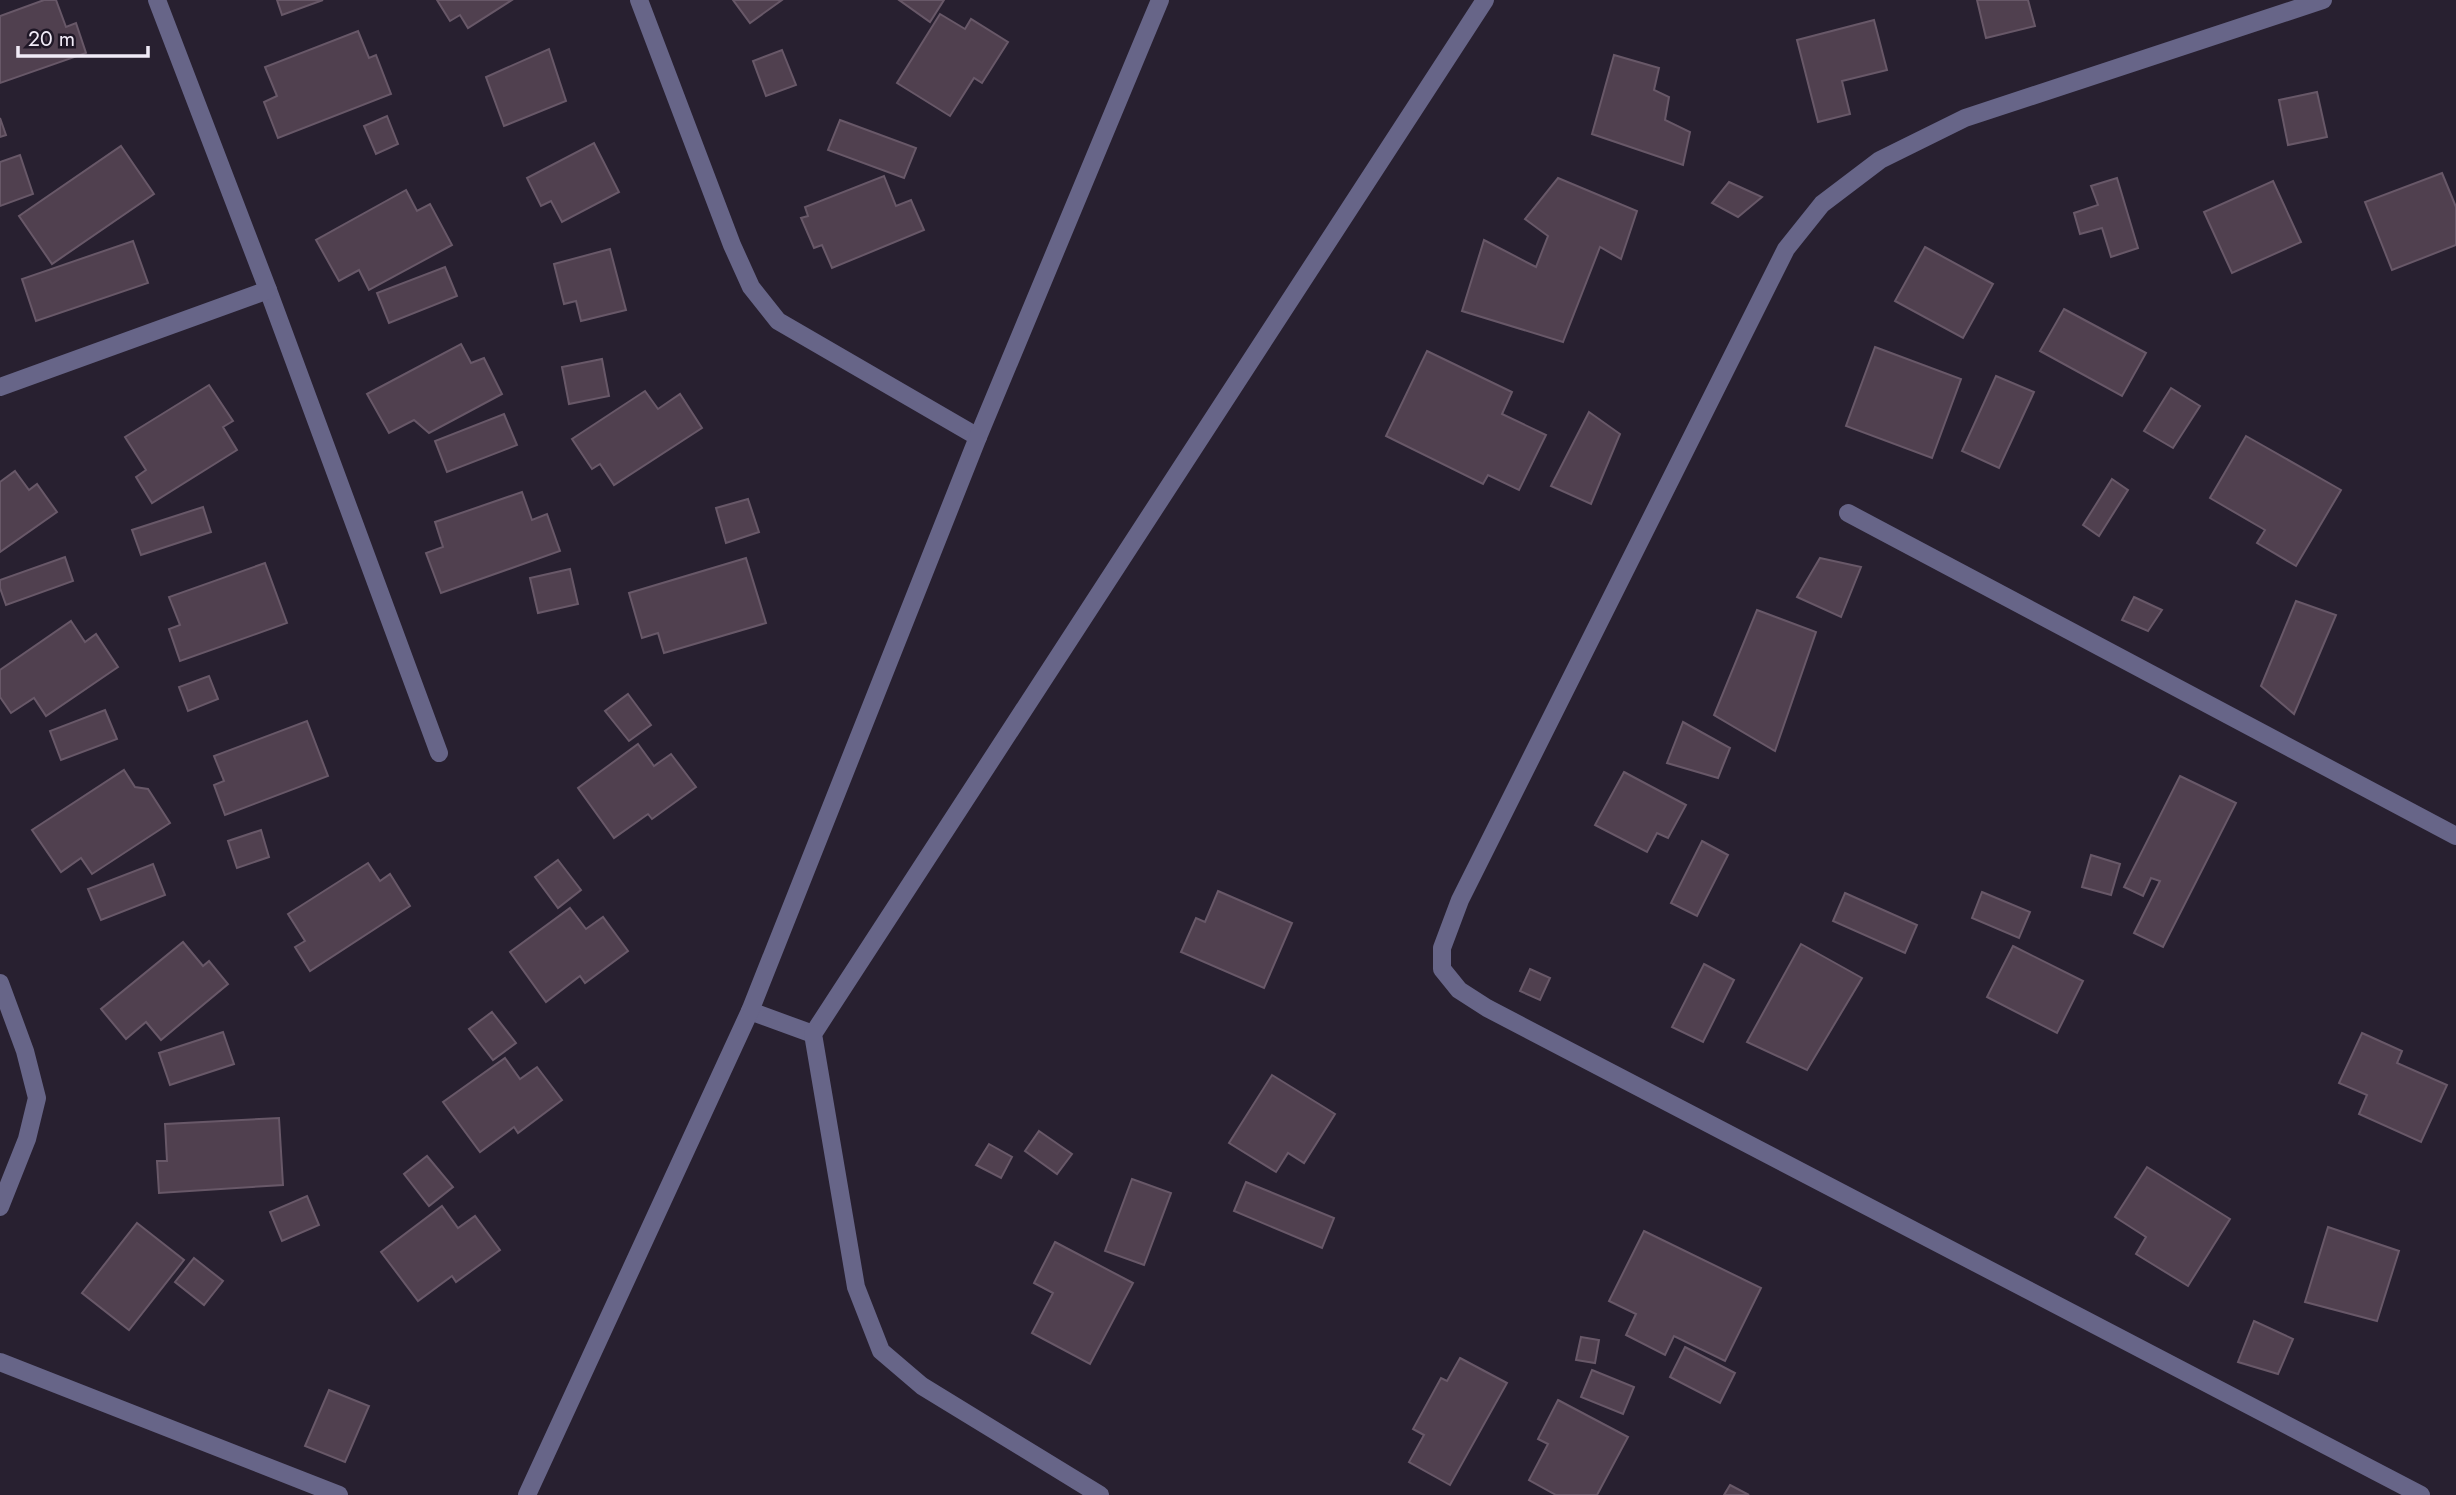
<svg xmlns="http://www.w3.org/2000/svg" width="2456" height="1495" font-family="Jost,sans-serif">
	<style>
		.building { fill: #50404f; stroke: #685868; stroke-width: 2 }
		.lines { fill: none; stroke-linecap: round; stroke-linejoin: round }
		.street { stroke: #676588; stroke-width: 18 }
	</style>
	<rect width="100%" height="100%" fill="#282030"/>
	<!-- building -->
	<g class="building">
		<polygon points="44,0 56,0 66,27 76,23 86,53 0,83 0,16"/>
		<polygon points="277,0 323,0 282,15"/>
		<polygon points="437,0 512,0 468,28 460,15 450,21"/>
		<polygon points="733,0 782,0 750,23"/>
		<polygon points="899,0 944,0 930,22"/>
		<polygon points="1977,0 2028,0 2035,26 1986,38"/>
		<polygon points="940,14 965,29 971,19 1008,42 982,83 974,78 950,116 897,83"/>
		<polygon points="1874,20 1887,70 1842,81 1850,114 1818,122 1797,40"/>
		<polygon points="358,31 369,58 376,55 391,94 278,138 264,102 277,96 265,67"/>
		<polygon points="549,49 566,101 504,126 486,77"/>
		<polygon points="782,50 796,85 766,96 753,61"/>
		<polygon points="1614,55 1659,68 1654,90 1669,97 1665,120 1690,132 1683,165 1592,134"/>
		<polygon points="2317,92 2327,137 2288,145 2279,100"/>
		<polygon points="387,116 398,144 376,154 364,126"/>
		<polygon points="0,118 6,135 0,137"/>
		<polygon points="840,120 916,148 904,178 828,150"/>
		<polygon points="594,143 619,192 562,222 551,201 541,206 527,178"/>
		<polygon points="121,146 154,194 52,264 19,216"/>
		<polygon points="20,155 33,194 0,206 0,162"/>
		<polygon points="2442,173 2456,207 2456,245 2392,270 2365,202"/>
		<polygon points="884,176 896,206 911,200 924,230 832,268 822,245 814,248 801,218 808,216 805,207"/>
		<polygon points="1558,178 1637,211 1621,259 1600,247 1563,342 1462,311 1484,240 1536,267 1548,236 1525,219"/>
		<polygon points="2117,178 2138,248 2111,257 2102,228 2080,234 2074,213 2098,205 2091,186"/>
		<polygon points="2273,181 2301,242 2232,273 2204,212"/>
		<polygon points="1729,182 1762,197 1738,217 1712,203"/>
		<polygon points="406,190 417,211 430,204 452,245 369,290 359,270 339,281 316,240"/>
		<polygon points="133,241 148,283 36,321 22,279"/>
		<polygon points="1925,247 1993,284 1963,338 1895,301"/>
		<polygon points="610,249 626,310 581,321 576,301 564,304 554,264"/>
		<polygon points="445,267 457,296 389,323 377,293"/>
		<polygon points="2064,309 2146,353 2122,396 2040,351"/>
		<polygon points="461,344 471,363 484,358 502,394 429,433 414,420 389,433 367,394"/>
		<polygon points="1875,347 1961,379 1932,458 1846,426"/>
		<polygon points="1427,351 1512,392 1502,414 1546,435 1519,490 1488,475 1483,484 1386,436"/>
		<polygon points="602,359 609,396 569,404 562,367"/>
		<polygon points="1996,376 2034,392 1999,468 1962,451"/>
		<polygon points="209,385 233,421 223,427 237,450 152,503 136,477 146,470 125,437"/>
		<polygon points="2171,388 2200,406 2173,448 2144,431"/>
		<polygon points="645,391 658,409 680,394 702,428 614,485 600,464 592,469 572,439"/>
		<polygon points="1589,412 1620,434 1591,504 1551,486"/>
		<polygon points="504,414 517,445 447,472 435,441"/>
		<polygon points="2246,436 2341,490 2296,566 2257,543 2265,530 2210,498"/>
		<polygon points="15,471 29,490 37,484 57,512 0,552 0,482"/>
		<polygon points="2112,479 2128,490 2099,536 2083,525"/>
		<polygon points="522,492 532,520 547,514 560,551 441,593 426,553 443,547 435,522"/>
		<polygon points="748,499 759,532 726,543 716,508"/>
		<polygon points="203,507 211,532 141,555 132,530"/>
		<polygon points="65,557 73,581 6,605 0,588 0,580"/>
		<polygon points="746,558 766,623 664,653 658,633 642,638 629,593"/>
		<polygon points="1820,558 1861,567 1841,617 1797,597"/>
		<polygon points="265,563 287,623 180,661 169,629 180,625 169,597"/>
		<polygon points="570,569 578,604 538,613 530,578"/>
		<polygon points="2134,597 2162,610 2148,631 2122,620"/>
		<polygon points="2296,601 2336,615 2294,714 2261,686"/>
		<polygon points="1757,610 1816,632 1775,751 1714,715"/>
		<polygon points="71,621 85,642 96,634 118,667 46,716 34,698 11,713 0,697 0,670"/>
		<polygon points="209,676 218,699 188,711 179,687"/>
		<polygon points="628,694 651,725 629,741 605,711"/>
		<polygon points="105,710 117,739 61,760 50,731"/>
		<polygon points="307,721 328,776 225,815 214,785 224,781 214,756"/>
		<polygon points="1683,722 1730,748 1718,778 1667,763"/>
		<polygon points="638,744 654,766 671,754 696,787 652,819 648,814 614,838 578,788"/>
		<polygon points="124,770 135,787 148,789 170,823 92,874 81,858 61,872 32,830"/>
		<polygon points="1624,772 1686,805 1668,838 1657,833 1647,852 1595,825"/>
		<polygon points="2180,776 2236,803 2163,947 2134,933 2160,881 2151,878 2143,896 2124,887"/>
		<polygon points="261,830 269,857 237,868 228,841"/>
		<polygon points="1702,841 1728,855 1697,916 1671,903"/>
		<polygon points="2091,855 2120,864 2111,895 2082,887"/>
		<polygon points="558,860 581,890 558,908 535,877"/>
		<polygon points="368,863 380,881 390,874 410,906 310,971 295,947 305,941 288,914"/>
		<polygon points="153,864 165,895 101,920 88,889"/>
		<polygon points="1218,891 1292,923 1264,988 1181,952 1196,918 1205,922"/>
		<polygon points="1982,892 2030,912 2019,938 1972,918"/>
		<polygon points="1845,893 1917,925 1905,953 1833,921"/>
		<polygon points="570,908 586,929 603,917 628,951 585,983 580,976 546,1002 510,952"/>
		<polygon points="183,942 203,966 209,961 228,984 161,1040 146,1022 126,1039 101,1009"/>
		<polygon points="1801,944 1862,978 1807,1070 1747,1042"/>
		<polygon points="2013,946 2083,981 2057,1033 1987,997"/>
		<polygon points="1704,964 1734,980 1703,1042 1672,1027"/>
		<polygon points="1530,969 1550,978 1540,1000 1520,991"/>
		<polygon points="492,1012 516,1043 493,1060 469,1029"/>
		<polygon points="223,1032 234,1064 170,1085 159,1053"/>
		<polygon points="2362,1033 2402,1051 2397,1063 2447,1085 2421,1142 2359,1114 2367,1095 2339,1083"/>
		<polygon points="505,1058 520,1079 537,1067 562,1100 518,1133 514,1127 480,1152 443,1102"/>
		<polygon points="1272,1075 1335,1114 1304,1163 1288,1153 1276,1172 1229,1143"/>
		<polygon points="279,1118 283,1185 159,1193 157,1161 167,1161 165,1124"/>
		<polygon points="1039,1131 1072,1154 1057,1174 1025,1151"/>
		<polygon points="989,1144 1012,1157 1001,1178 976,1165"/>
		<polygon points="427,1156 453,1187 429,1206 404,1174"/>
		<polygon points="2147,1167 2230,1219 2188,1286 2136,1254 2146,1237 2115,1217"/>
		<polygon points="1132,1179 1171,1193 1144,1265 1105,1251"/>
		<polygon points="1246,1182 1334,1218 1322,1248 1234,1211"/>
		<polygon points="307,1196 319,1225 282,1241 270,1212"/>
		<polygon points="442,1206 458,1228 475,1216 500,1250 456,1282 452,1276 418,1301 381,1252"/>
		<polygon points="137,1223 184,1260 129,1330 82,1293"/>
		<polygon points="2328,1227 2399,1251 2377,1321 2305,1302"/>
		<polygon points="1644,1231 1761,1288 1725,1361 1674,1336 1665,1355 1626,1335 1636,1314 1609,1301"/>
		<polygon points="1055,1242 1133,1283 1090,1364 1032,1333 1053,1293 1034,1283"/>
		<polygon points="194,1258 223,1281 204,1305 175,1282"/>
		<polygon points="2254,1321 2293,1339 2278,1374 2238,1362"/>
		<polygon points="1581,1337 1599,1340 1595,1363 1576,1360"/>
		<polygon points="1685,1347 1735,1373 1720,1403 1670,1377"/>
		<polygon points="1460,1358 1507,1383 1450,1485 1409,1462 1424,1435 1413,1429 1441,1378 1447,1381"/>
		<polygon points="1592,1370 1634,1387 1623,1414 1581,1397"/>
		<polygon points="329,1390 369,1406 345,1462 305,1446"/>
		<polygon points="1558,1400 1628,1437 1597,1495 1556,1495 1529,1480 1548,1444 1538,1439"/>
		<polygon points="1730,1485 1749,1495 1724,1495"/>
	</g>
	<g class="lines">
		<!-- street -->
		<g class="street">
			<polyline points="639,0 732,245 751,287 778,321 978,437"/>
			<polyline points="2323,0 1965,118 1880,160 1822,204 1786,249 1460,900 1442,948 1442,969 1459,990 1487,1008 2421,1495"/>
			<polyline points="268,290 439,753"/>
			<polyline points="0,387 268,290 157,0"/>
			<polyline points="1848,513 2456,836"/>
			<polyline points="0,983 25,1051 37,1098 27,1139 0,1207"/>
			<polyline points="750,1011 813,1034"/>
			<polyline points="0,1362 339,1495"/>
			<polyline points="527,1495 750,1011 978,437 1160,0"/>
			<polyline points="1100,1495 922,1386 881,1351 856,1287 813,1034 1485,0"/>
		</g>
	</g>
	<!-- scale -->
	<path d="M18 46v10h130v-10" fill="none" stroke="#f1ebf7" stroke-width="3.5"/>
	<text x="28" y="46" font-size="21" fill="#f1ebf7" stroke="#1f1726" stroke-width="5" paint-order="stroke">20 m</text>
</svg>
